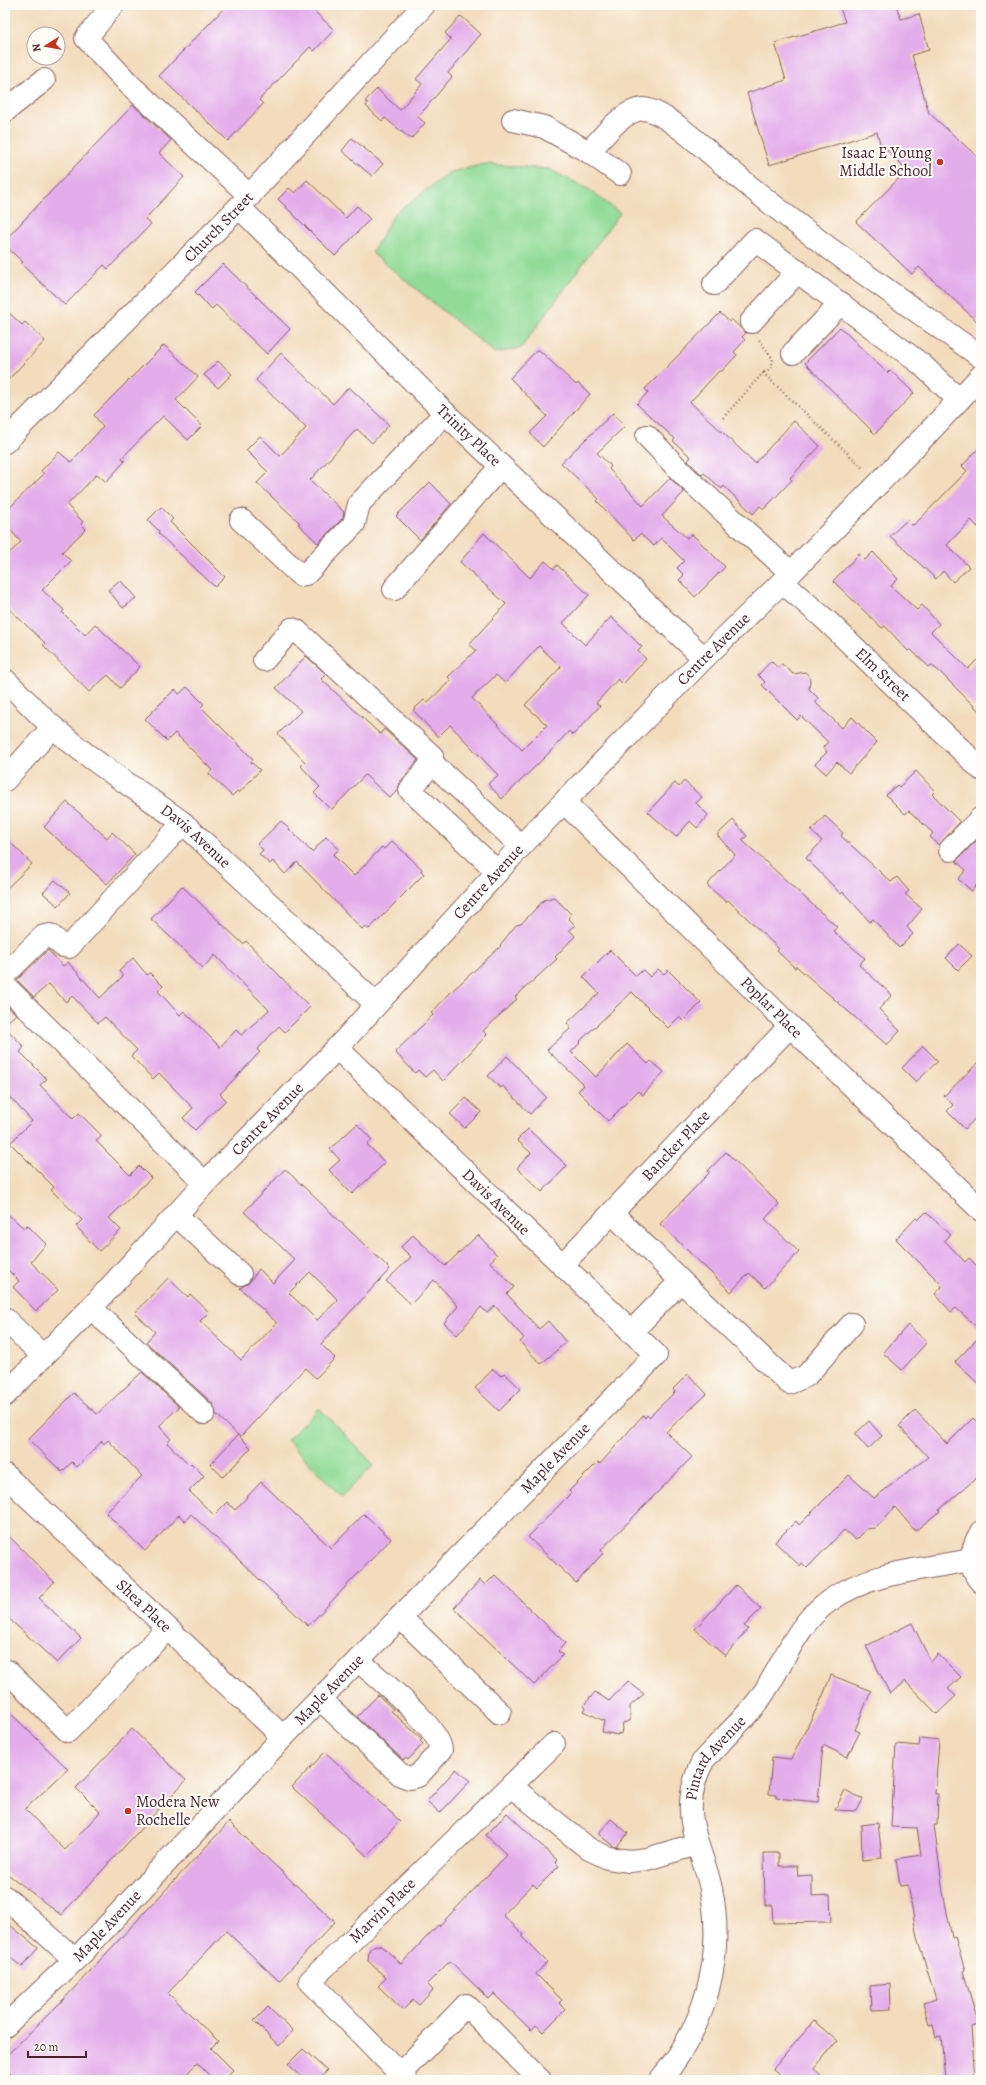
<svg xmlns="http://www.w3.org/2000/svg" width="986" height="2085" font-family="Alegreya,serif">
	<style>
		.green { fill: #91db97; stroke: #6e7d61 }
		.building { fill: #e3aceb; fill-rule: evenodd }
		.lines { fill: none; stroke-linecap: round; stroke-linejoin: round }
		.minor-casing { stroke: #85615e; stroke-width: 24 }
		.path { stroke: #85615e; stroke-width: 2.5; stroke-dasharray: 1 3; stroke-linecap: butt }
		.minor { stroke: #fff; stroke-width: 22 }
		.poi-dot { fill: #c8321e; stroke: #fdfcf7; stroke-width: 1.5 }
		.labels { text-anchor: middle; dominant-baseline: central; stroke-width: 4; stroke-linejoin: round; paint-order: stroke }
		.poi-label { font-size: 16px; fill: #4a1f2b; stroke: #fdfcf7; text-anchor: end }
		.street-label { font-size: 16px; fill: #4a1f2b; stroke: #fdfcf7 }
	</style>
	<rect width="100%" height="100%" fill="#fdfcf7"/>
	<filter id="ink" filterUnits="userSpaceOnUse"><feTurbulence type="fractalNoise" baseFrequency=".025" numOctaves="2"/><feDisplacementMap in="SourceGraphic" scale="8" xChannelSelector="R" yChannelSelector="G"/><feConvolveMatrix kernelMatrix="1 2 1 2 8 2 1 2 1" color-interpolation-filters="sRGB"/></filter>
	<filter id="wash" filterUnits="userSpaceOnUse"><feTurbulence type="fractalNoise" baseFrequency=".012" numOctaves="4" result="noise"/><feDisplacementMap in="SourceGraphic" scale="16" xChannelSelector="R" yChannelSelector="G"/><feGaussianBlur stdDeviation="0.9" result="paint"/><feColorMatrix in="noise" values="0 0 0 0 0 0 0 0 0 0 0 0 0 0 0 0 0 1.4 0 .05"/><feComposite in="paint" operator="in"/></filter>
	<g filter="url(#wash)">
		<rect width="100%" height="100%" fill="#f3dbbc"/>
		<!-- green -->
		<g class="green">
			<polygon points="486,164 549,169 588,189 620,213 521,348 495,353 372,253 394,214 450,172"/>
			<polygon points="319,1408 374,1465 342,1497 287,1440"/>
		</g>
		<g id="blocks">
			<!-- building -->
			<g class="building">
				<polygon points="227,5 308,5 334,30 314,51 310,47 259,100 263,104 228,141 159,76"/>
				<polygon points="839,5 896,5 901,19 919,14 929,50 912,55 929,113 981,160 981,325 919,267 912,274 856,222 907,170 880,143 877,132 769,165 747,93 786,80 775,43 845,22"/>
				<polygon points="461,16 481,34 448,73 452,77 418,117 425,123 411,139 385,118 382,121 366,106 368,103 365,101 377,89 400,110 422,84 416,79 451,39 445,33"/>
				<polygon points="133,105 171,140 159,153 184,177 145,219 151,224 108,269 104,265 65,305 21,264 23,262 5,246 5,240"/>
				<polygon points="352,138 383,164 372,176 342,151"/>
				<polygon points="307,180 346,218 357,206 370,219 335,256 278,199 289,188 295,193"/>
				<polygon points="223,264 290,329 267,354 216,305 212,309 195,292"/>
				<polygon points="5,309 22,325 25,322 45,341 5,383"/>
				<polygon points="720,313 730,322 731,319 746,333 742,337 745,340 734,352 737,355 721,372 720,370 690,402 755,463 794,421 820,446 790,478 792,480 764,509 760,506 753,514 724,486 722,489 704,473 702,475 688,461 691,457 673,441 675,439 637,404 648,392 645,389"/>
				<polygon points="840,327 887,373 890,370 914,393 875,434 805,363"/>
				<polygon points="164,345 198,377 176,400 202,426 188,440 163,416 122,458 125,461 106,482 97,474 67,505 83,522 81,524 86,529 62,552 71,561 42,590 64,610 62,612 85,635 95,624 140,667 120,688 108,675 89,692 43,645 45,643 5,605 5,557 21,542 5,524 5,512 44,474 41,471 59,452 71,462 103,427 94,415"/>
				<polygon points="538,349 576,385 578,383 590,394 543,447 530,433 547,416 510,378"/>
				<polygon points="281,353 333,404 349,387 389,425 372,443 357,429 310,480 344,512 343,518 318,543 298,524 300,523 257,483 268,472 246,450 260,436 280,456 306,428 256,380"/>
				<polygon points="218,361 232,374 218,388 204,375"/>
				<polygon points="613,413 625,426 597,453 611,466 609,469 643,506 670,478 684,492 662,516 687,538 692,534 725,567 695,597 679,580 684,575 677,568 684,561 661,538 654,546 640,534 634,540 597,501 599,499 561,463"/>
				<polygon points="981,446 981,530 971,520 947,545 969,567 953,582 943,571 936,579 890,536 907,520 912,525 915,524 967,471 962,466"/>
				<polygon points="430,482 451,504 420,540 396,516"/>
				<polygon points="161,507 173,519 170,522 225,577 215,587 158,533 159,531 148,520"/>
				<path d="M484,533L530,578L545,561L554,569L557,565L589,595L563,623L585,645L611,617L642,647L638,651L646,659L623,684L618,679L596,703L600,706L573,735L569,731L547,755L502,799L488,784L498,775L450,725L438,737L413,710L424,700L427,703L451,680L448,677L476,650L469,644L506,604L460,562ZM539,646L561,667L525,705L547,725L522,750L472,698L496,675L505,683Z"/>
				<polygon points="873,552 898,579 891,586 917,610 922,605 939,624 931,632 968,669 981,656 981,713 940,672 931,665 929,667 910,649 908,651 885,626 882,628 833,581 859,554 865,560"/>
				<polygon points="120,580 136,598 123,608 108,590"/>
				<polygon points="306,656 326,674 321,679 380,734 384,729 418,760 400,782 398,790 390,798 365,775 331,810 314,793 320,787 301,766 305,762 278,734 301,711 276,688"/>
				<polygon points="771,661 778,668 782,664 793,674 805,672 809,676 810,680 809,689 818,698 815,702 842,728 852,717 877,742 849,773 837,762 826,774 815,764 827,752 823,747 828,742 801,716 797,720 762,685 765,682 758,675"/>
				<polygon points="187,687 204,704 201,707 253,759 251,762 260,770 239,793 237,791 232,796 209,774 212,770 175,733 167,741 145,719 175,689 179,694"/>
				<polygon points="916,771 935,791 932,794 960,822 939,845 930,837 933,833 909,811 905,814 886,795 897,785 899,787"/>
				<polygon points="684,781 702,797 696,803 708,815 697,828 690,821 676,837 648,812 675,783 679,787"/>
				<polygon points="67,802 107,838 112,832 135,854 107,884 44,827"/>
				<polygon points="825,816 843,833 841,836 891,882 897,877 909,891 905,894 922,909 907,927 913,934 899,948 873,919 870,922 843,892 841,894 806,858 822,841 811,831"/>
				<polygon points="733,820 747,836 742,840 837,927 833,931 865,958 859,965 892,995 879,1009 900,1031 887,1045 796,966 795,968 777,951 779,949 728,900 726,902 707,885 735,855 717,835"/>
				<polygon points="281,821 312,852 326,837 339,849 333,855 354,876 382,847 384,849 392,841 422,869 421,871 424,874 369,929 365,926 362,929 297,862 285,874 273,861 270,864 259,854 263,850 257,844"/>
				<polygon points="5,837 32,864 5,890"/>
				<polygon points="977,840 981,843 981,884 979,882 972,891 958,879 966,870 956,861"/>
				<polygon points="55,880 70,893 58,906 43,893"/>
				<polygon points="182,886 243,944 246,941 310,1007 285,1032 279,1026 257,1050 260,1052 220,1094 226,1100 195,1130 183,1118 193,1108 159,1073 153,1079 131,1056 137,1050 105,1017 98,1023 72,996 66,1002 49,984 34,997 17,980 48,950 63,966 68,962 100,998 123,976 119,971 133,958 147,975 150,973 163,986 158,991 180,1015 184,1011 220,1047 236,1030 241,1035 269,1010 215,955 203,968 151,919"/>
				<polygon points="554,897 572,915 568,918 575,925 569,930 575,936 555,957 557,959 515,997 517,999 483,1031 487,1035 443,1081 433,1070 425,1077 418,1070 415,1073 395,1052 433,1015 431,1013 451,992 501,946 500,945 516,925 521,924 544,900"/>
				<polygon points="959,944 972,956 958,970 946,958"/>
				<polygon points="610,950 636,976 643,970 650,977 658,969 664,974 668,970 701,1003 683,1021 679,1017 668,1028 632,992 580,1041 581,1042 571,1052 596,1077 627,1044 648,1064 651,1061 664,1072 643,1095 638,1091 608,1121 578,1091 584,1085 547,1050 571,1028 567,1023 599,993 583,977"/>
				<polygon points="5,1004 16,1014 5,1024"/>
				<polygon points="5,1027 24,1047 20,1052 47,1079 40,1085 73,1119 79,1113 102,1136 96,1141 130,1175 139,1166 151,1178 109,1218 121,1230 99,1251 76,1226 82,1220 51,1190 54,1187 10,1143 32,1121 5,1092"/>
				<polygon points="923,1046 938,1061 916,1082 902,1068"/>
				<polygon points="507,1056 546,1097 530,1114 503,1086 501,1088 488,1076"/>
				<polygon points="981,1060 981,1112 965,1129 947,1111 953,1105 944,1096"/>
				<polygon points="466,1098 481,1112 465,1128 450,1114"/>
				<polygon points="357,1124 372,1140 367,1144 385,1163 352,1194 329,1170 340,1160 330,1149"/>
				<polygon points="528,1129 567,1166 542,1192 517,1168 531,1153 517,1140"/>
				<polygon points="726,1152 779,1204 765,1219 799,1252 765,1288 749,1273 731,1292 660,1224 709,1173 708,1171"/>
				<path d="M285,1169L390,1269L321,1344L335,1358L316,1378L305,1368L240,1437L216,1414L213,1404L146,1342L155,1332L135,1313L168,1278L188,1297L190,1294L209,1312L200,1321L241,1360L277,1323L240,1288L249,1283L259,1269L273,1283L295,1260L244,1212ZM310,1272L338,1300L317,1320L289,1293Z"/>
				<polygon points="5,1212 24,1228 27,1225 46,1244 31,1262 58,1290 36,1311 13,1287 19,1281 5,1267"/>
				<polygon points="926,1212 950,1235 944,1240 965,1262 969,1258 981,1270 981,1331 956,1308 951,1312 935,1294 942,1287 940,1283 896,1239 916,1218 918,1220"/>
				<polygon points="413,1235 445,1266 478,1235 497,1255 490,1262 514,1287 507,1294 539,1329 548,1321 566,1342 541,1364 520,1342 524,1338 495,1306 487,1313 481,1307 457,1335 444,1323 458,1306 434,1280 411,1304 386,1281 411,1257 401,1247"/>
				<polygon points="908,1325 927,1342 902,1370 883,1353"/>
				<polygon points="981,1335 981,1386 955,1362"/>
				<polygon points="493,1369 501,1376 504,1373 521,1389 499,1411 475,1388"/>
				<polygon points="142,1372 179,1407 159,1426 171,1439 167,1443 190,1465 191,1463 204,1476 189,1491 214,1515 227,1502 235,1510 261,1482 331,1548 364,1514 391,1539 308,1626 191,1514 185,1521 179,1515 145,1551 106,1513 142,1476 108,1440 104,1444 102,1441 77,1467 72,1462 62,1472 28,1439 74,1393 97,1414"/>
				<polygon points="688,1374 707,1394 666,1432 692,1457 601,1550 603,1553 576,1583 528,1537 571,1493 569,1491 598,1462 600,1464 643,1415 645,1418 647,1415 649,1417 675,1392 673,1389"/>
				<polygon points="915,1410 947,1444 973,1418 981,1426 981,1474 939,1510 940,1511 915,1531 895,1507 876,1528 867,1529 856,1540 844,1530 807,1568 802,1563 800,1566 775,1542 796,1521 799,1525 849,1475 874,1498 928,1457 899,1426"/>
				<polygon points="869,1421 882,1436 868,1449 855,1434"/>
				<polygon points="238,1435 251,1448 223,1477 210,1464"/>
				<polygon points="5,1532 54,1582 39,1598 81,1638 57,1663 5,1615"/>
				<polygon points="495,1575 565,1643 558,1651 563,1655 534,1685 454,1608 480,1580 485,1585"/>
				<polygon points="736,1585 761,1609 744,1626 748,1629 725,1656 695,1629"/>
				<polygon points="912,1623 931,1662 938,1654 961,1677 948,1689 956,1696 937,1714 905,1681 890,1694 866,1646"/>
				<polygon points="831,1675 871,1691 855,1730 860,1732 847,1757 823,1745 818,1802 776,1798 776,1795 769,1794 772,1757 791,1759 822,1698"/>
				<polygon points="628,1681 644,1694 630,1706 630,1721 623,1723 621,1734 618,1733 618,1735 602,1732 604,1721 584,1711 586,1708 584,1705 595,1692 609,1701"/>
				<polygon points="378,1695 393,1709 391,1711 422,1739 420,1741 423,1744 408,1760 406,1758 403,1760 357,1717"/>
				<polygon points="5,1708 68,1769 25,1809 65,1850 100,1812 76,1788 132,1729 186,1780 61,1915 5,1872"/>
				<polygon points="920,1738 939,1740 935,1794 938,1794 937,1825 934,1825 943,1892 952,1938 955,1937 965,1970 963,1971 979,2025 971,2027 975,2078 945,2080 941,2036 936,2037 933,2024 929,2025 923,2003 936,1999 917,1937 908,1885 900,1886 896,1859 921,1855 917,1828 891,1827 896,1744 919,1746"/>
				<polygon points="325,1752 400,1821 367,1856 292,1787"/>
				<polygon points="456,1769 470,1781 440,1813 427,1801"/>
				<polygon points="845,1790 863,1799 857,1811 835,1810"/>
				<polygon points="507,1813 557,1860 555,1862 559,1866 537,1888 533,1884 503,1915 524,1935 522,1937 547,1962 536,1974 562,2000 559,2003 565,2010 543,2032 536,2025 531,2030 494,1994 489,1999 450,1961 427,1984 433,1990 419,2005 413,2000 403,2010 378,1986 386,1978 368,1961 369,1950 375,1945 382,1946 401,1964 438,1925 439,1926 507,1855 486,1835"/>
				<polygon points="611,1819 628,1833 616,1847 613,1846 598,1834"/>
				<polygon points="229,1822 335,1922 279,1981 226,1931 168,1993 218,2041 211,2048 233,2070 222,2080 214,2080 197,2063 181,2080 18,2080 5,2069 5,2057 62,2001"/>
				<polygon points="878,1823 882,1858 862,1860 861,1825"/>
				<polygon points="764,1853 779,1853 779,1866 797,1866 798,1876 812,1875 812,1896 830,1895 831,1922 773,1923 772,1905 765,1905"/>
				<polygon points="5,1921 38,1948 22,1967 5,1953"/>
				<polygon points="890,1984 891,2009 871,2010 870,1986"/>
				<polygon points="268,2007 293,2031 279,2046 254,2021"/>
				<polygon points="814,2021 837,2041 814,2069 827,2080 786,2080 773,2069"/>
				<polygon points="303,2049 327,2071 319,2080 305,2080 288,2064"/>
			</g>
		</g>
	</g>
	<g filter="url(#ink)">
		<use href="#blocks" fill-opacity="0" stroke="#85615e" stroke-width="1"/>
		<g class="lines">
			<defs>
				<g id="minor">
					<polyline points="113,5 86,38 129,84 250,196"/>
					<polyline points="5,111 44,80"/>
					<path d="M513,120L544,127L589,152C602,138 622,111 642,109C661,108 703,147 717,159C800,231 892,293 981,357"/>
					<polyline points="589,152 620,174"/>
					<path id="s1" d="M239,207L445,413L704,658"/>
					<polyline points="714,284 755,240 921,364 959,400"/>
					<polyline points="751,322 798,271"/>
					<polyline points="793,353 841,303"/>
					<polyline points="647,436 685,476 791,573"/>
					<path id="s2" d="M5,442L239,207L424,5"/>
					<polyline points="241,520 300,575 306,574 354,524 359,504 445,413"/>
					<path id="s3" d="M782,582L827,621L981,769"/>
					<polyline points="394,589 501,466"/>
					<polyline points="264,660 292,629 297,631 432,756 432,763"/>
					<path id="s4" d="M5,680C21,695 36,712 53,727C93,763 140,791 183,823L376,1004"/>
					<polyline points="5,780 53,727"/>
					<path id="s5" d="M564,802L790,1026L981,1210"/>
					<polyline points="950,850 981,818"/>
					<polyline points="497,871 410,790 432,763 521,846"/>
					<polyline points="5,974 44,936 50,935 63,946 69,947 183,823"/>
					<polyline points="5,986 205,1183"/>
					<polyline points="612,1213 681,1281 789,1383 806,1376 852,1324"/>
					<polyline points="176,1215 240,1274"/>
					<path id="s6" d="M562,1265L790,1026"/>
					<polyline points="91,1308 204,1413"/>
					<polyline points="5,1319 43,1356"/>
					<polyline points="631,1332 681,1281"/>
					<path id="s7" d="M5,1395L91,1308L205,1183L337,1048L521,846L704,658L782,582L928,433L981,376"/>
					<path id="s8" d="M5,1475L283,1737"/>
					<path d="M981,1532C971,1549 967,1567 981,1582"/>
					<polyline points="400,1617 500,1713"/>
					<polyline points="7,1671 68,1731 167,1629"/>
					<path d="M320,1699L401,1775L410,1778L418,1776L441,1750C439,1726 377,1678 358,1660"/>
					<polyline points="511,1786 589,1849 608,1858 629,1861 647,1859 697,1844"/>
					<polyline points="5,1897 74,1959"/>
					<path id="s9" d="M5,2026L82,1953L283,1737L656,1355L337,1048"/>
					<polyline points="400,2074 466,2005 540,2080"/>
					<path id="s10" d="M406,2080L310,1981L554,1744"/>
					<path id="s11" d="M660,2080C705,2028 725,1957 711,1889C706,1863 692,1838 691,1812C690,1796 695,1775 703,1761C706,1756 713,1751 717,1746C731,1730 749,1714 761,1697C784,1664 795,1625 829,1601C869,1572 924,1569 971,1560"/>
				</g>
			</defs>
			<!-- minor casing -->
			<use href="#minor" class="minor-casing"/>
			<!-- path -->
			<g class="path">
				<polyline points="759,340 773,359 771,368 763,373"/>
				<polyline points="723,418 763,373 864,469"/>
			</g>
			<!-- minor -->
			<use href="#minor" class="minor"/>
		</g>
	</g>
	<!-- markers -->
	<g class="poi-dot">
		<circle cx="940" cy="162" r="4"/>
		<circle cx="128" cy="1811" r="4"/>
	</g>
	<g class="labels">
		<!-- poi labels -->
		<g class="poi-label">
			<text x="932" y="153">Isaac E Young<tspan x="932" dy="18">Middle School</tspan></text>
			<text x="136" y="1802" text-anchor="start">Modera New<tspan x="136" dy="18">Rochelle</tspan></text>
		</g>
		<!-- street labels -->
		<g class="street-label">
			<text stroke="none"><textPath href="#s2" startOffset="303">Church Street</textPath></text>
			<text stroke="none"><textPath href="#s1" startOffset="324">Trinity Place</textPath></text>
			<text stroke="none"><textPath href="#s7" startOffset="1029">Centre Avenue</textPath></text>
			<text stroke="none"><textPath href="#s3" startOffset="137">Elm Street</textPath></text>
			<text stroke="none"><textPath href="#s4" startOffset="247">Davis Avenue</textPath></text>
			<text stroke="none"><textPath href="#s7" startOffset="705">Centre Avenue</textPath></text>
			<text stroke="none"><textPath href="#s5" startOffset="292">Poplar Place</textPath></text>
			<text stroke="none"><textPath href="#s7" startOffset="381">Centre Avenue</textPath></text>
			<text stroke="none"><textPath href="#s6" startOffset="165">Bancker Place</textPath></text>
			<text transform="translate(496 1202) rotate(44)">Davis Avenue</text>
			<text stroke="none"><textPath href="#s9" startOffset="791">Maple Avenue</textPath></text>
			<text stroke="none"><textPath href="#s8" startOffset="191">Shea Place</textPath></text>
			<text stroke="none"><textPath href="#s9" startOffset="467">Maple Avenue</textPath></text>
			<text stroke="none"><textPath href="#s11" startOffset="346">Pintard Avenue</textPath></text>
			<text stroke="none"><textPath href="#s10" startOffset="239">Marvin Place</textPath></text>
			<text stroke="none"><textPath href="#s9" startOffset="143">Maple Avenue</textPath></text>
		</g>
	</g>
	<!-- margin -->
	<rect width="986" height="2085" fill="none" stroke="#fdfcf7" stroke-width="20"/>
	<!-- north arrow -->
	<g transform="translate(46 46) rotate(259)"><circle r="19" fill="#fdfcf7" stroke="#b5a4a5"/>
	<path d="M0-3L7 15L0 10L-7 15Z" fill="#c8321e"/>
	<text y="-6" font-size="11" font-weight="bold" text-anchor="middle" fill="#4a1f2b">N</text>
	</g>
	<!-- scale -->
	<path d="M28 2051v6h58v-6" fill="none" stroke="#4a1f2b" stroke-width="2"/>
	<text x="34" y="2051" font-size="12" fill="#4a1f2b" stroke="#fdfcf7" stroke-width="3" paint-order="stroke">20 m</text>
</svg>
